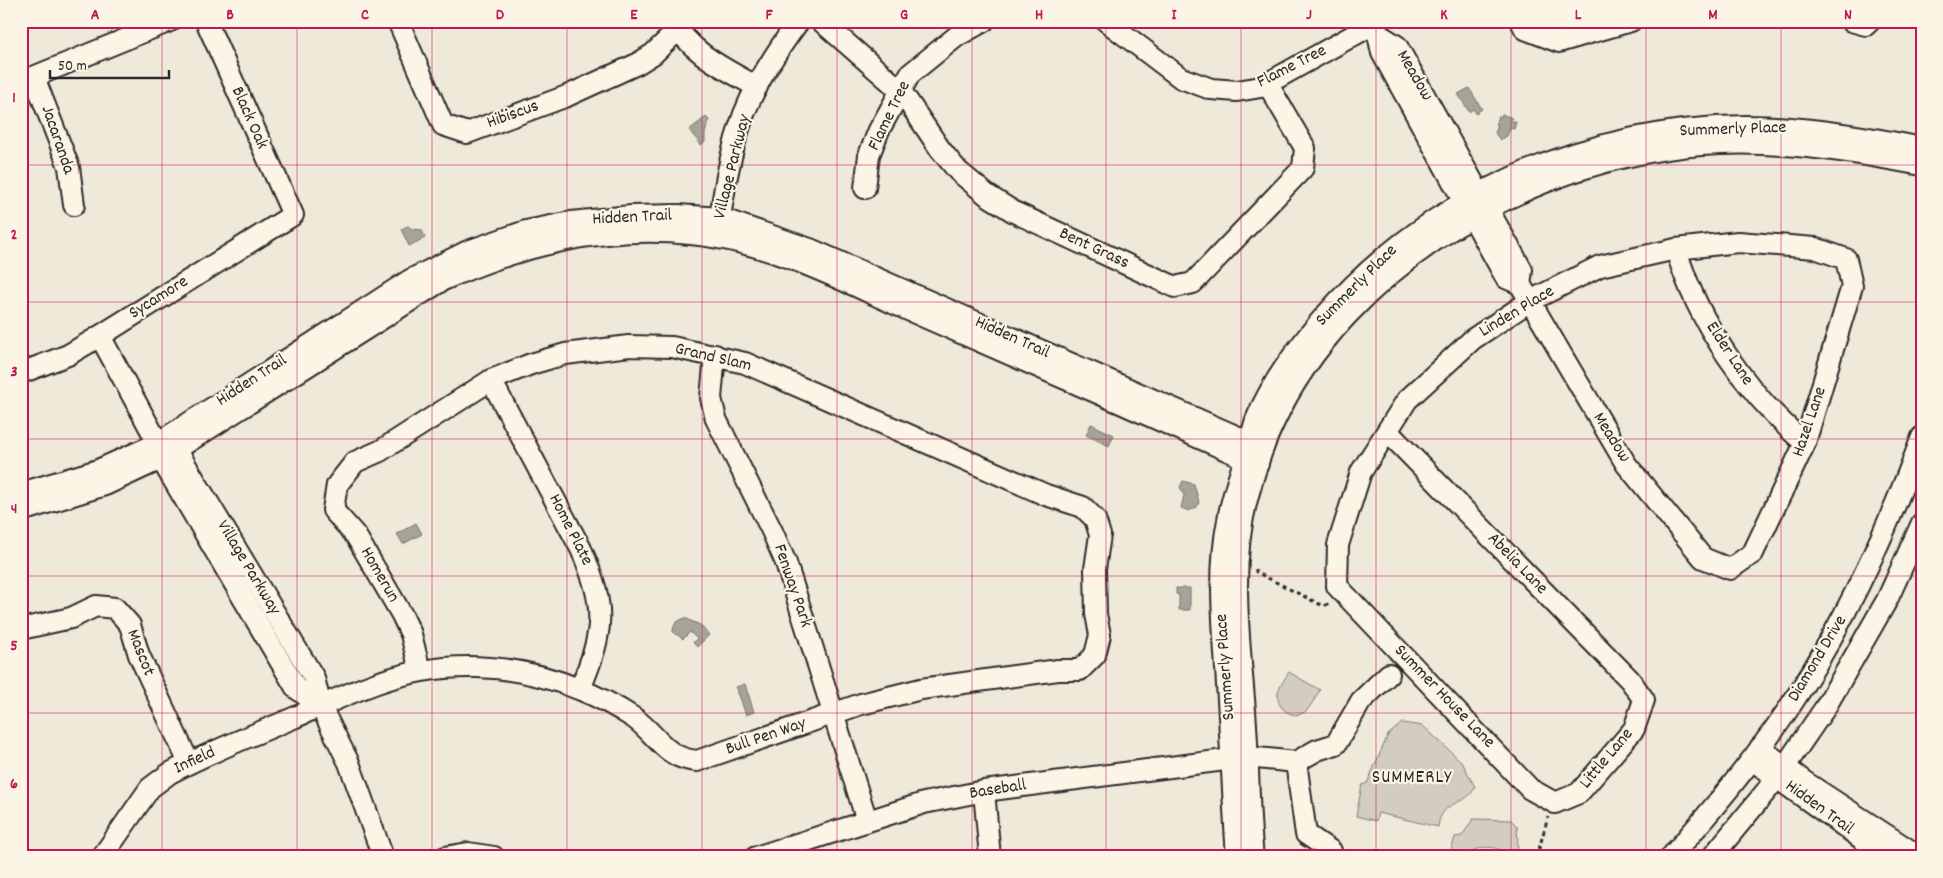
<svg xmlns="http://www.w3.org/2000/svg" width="1943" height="878" font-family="Dekko,sans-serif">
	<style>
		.green { fill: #d2cdc0; stroke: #7e7c76 }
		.water { fill: #a6a399; stroke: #75736d }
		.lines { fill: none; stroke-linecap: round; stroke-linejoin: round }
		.minor-casing { stroke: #2b2b2b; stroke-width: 24 }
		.path { stroke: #2b2b2b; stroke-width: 3; stroke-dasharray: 4 4; stroke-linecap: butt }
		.minor { stroke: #fcf5e5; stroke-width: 20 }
		.grid { fill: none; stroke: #c2185b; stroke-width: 1; stroke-opacity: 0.55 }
		.labels { text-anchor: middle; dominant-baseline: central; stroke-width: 4.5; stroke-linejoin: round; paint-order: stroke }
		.street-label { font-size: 18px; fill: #2b2b2b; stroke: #fcf5e5 }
		.neighbourhood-label { font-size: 19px; letter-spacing: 1px; fill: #2b2b2b; stroke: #fcf5e5 }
		.neatline { fill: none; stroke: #c2185b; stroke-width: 2 }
		.grid-label { font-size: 16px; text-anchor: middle; font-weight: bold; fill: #c2185b }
	</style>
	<rect width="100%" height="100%" fill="#efe9da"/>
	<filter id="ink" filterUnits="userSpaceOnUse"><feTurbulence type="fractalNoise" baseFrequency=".02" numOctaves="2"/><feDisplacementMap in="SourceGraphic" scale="10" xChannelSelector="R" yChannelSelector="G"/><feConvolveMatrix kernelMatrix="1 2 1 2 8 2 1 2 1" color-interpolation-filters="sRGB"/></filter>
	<g filter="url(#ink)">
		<!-- green -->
		<g class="green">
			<path d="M1289,672L1320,690C1316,696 1312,705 1307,710C1295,722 1275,709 1278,693C1279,686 1285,679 1289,672Z"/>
			<path d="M1402,723L1423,726L1462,762L1475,787C1467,807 1441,798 1438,827L1378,813L1376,821L1356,816L1362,785L1367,783L1388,735Z"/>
			<path d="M1473,819L1511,820L1517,826L1518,847L1509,854C1479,837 1476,857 1449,857L1455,837L1462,836Z"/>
		</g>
		<!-- water -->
		<g class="water">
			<polygon points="1469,88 1482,109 1476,113 1473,109 1469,112 1458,94"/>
			<polygon points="1502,114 1512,118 1511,120 1516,122 1514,129 1510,128 1507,136 1500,140 1495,133 1498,125 1496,124 1499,116 1501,117"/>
			<polygon points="706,117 709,120 705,133 705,142 701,145 689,130"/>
			<polygon points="408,226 412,229 422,230 425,238 409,246 401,229"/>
			<polygon points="1091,424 1114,435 1109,446 1086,435"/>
			<polygon points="1183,481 1194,484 1199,502 1197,507 1189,511 1181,508 1184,495 1180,487"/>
			<polygon points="416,523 422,534 403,544 397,534"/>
			<polygon points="1176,588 1190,588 1190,610 1179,610 1179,595 1176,594"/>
			<path d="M685,618L700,625L709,635L697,647L693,642L697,639L690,632L683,639L673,632C673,623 678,621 685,618Z"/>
			<polygon points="745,684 754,712 746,715 736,687"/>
		</g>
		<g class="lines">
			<defs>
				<g id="minor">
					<polyline points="398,21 443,125 467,133 567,96 637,64 653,54 678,30"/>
					<path d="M673,21C691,54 726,69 757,87"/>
					<polyline points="821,21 901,91 940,149 958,171 987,195 1014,212 1175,287 1193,283 1303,168 1305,148 1267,83"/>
					<polyline points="1106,21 1181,78 1211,89 1237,91 1261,87 1379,21"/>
					<polyline points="1373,21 1378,34 1382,53 1506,278 1520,284 1522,270 1397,46 1378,34"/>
					<polyline points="1521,21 1525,29 1559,42 1631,21"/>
					<polyline points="1851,21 1866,25 1870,21"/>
					<polyline points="34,77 69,167 74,205"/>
					<polyline points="21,82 170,21"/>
					<polyline points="865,188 869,155 879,130 910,74 957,36 984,21"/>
					<path d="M718,230C724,191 730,151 744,114C757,81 778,49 799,21"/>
					<path d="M1676,249C1697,322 1748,395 1805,443"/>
					<polyline points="100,336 158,443 161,459 296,688 321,707"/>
					<polyline points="715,355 711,398 716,419 772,531 786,563 867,821"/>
					<polyline points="21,373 68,355 100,336 293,215 206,21"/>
					<path d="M491,380L581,549C607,608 604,631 580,689"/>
					<polyline points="1387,431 1630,680 1644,700 1634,729 1579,793 1555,803 1530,789 1337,586 1338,545 1361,472 1407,400 1473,339 1530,301 1600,266 1676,249 1738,242 1815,248 1846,259 1852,286 1805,443 1753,553 1730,569 1703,558 1626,464 1520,284"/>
					<polyline points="165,445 176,449 314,678 321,707 349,763 383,857"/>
					<polyline points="21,493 98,470 158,443 410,280 468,251 526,231 571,222 631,216 678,215 720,218 810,249 1263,448"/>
					<path d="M21,511L105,485L161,459L441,281C521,245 603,225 691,234C770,241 842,281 913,312C1029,362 1143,413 1258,464"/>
					<polyline points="21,629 71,618 96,606 115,608 130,625 139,655 189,763"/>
					<polyline points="1760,748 1805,782 1920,857"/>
					<polyline points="1752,760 1887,857"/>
					<polyline points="1296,762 1317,750 1336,744 1361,701 1389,674"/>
					<polyline points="984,791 990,857"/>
					<path d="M102,857L150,788L170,773C209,752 251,736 291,719C319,707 346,694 374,684C442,659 514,662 581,690C599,697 617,707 634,718C658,735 664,758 697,761L861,704L921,689L1058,670H1080L1095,655L1100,635L1096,614L1095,569L1100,535L1095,519L1083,507L1046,495L745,363L672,347L629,346L565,354L531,364L491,380L380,451L355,462L337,485L333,510L356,536L402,615L411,634L420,671"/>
					<polyline points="445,857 468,853 494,857"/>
					<polyline points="756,857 924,803 984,791 1248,757 1296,762 1306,834 1331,851 1332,857"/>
					<path d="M1237,857C1233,800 1231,742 1227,685C1224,630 1217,575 1228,520C1232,494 1242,469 1250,444C1252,436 1253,428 1256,420C1271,383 1297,348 1323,318C1428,196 1585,128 1746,126C1804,126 1864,136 1922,148"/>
					<path d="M1253,857C1248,813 1249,769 1246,725C1241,649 1227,567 1249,492C1255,470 1263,445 1273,424C1347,265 1530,159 1701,145C1776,139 1849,151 1922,165"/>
					<path d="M1671,857C1711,811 1750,765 1785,714C1843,628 1886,534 1922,437"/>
					<polyline points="1712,857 1777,778 1825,708 1887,600 1922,523"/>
				</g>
			</defs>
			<!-- minor casing -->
			<use href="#minor" class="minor-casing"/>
			<!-- path -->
			<g class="path">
				<polyline points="1256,569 1256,572 1323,606 1331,603"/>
				<polyline points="1542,857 1539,849 1548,817"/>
			</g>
			<!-- minor -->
			<use href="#minor" class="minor"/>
		</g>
	</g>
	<!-- grid -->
	<path class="grid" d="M162,21V857M297,21V857M432,21V857M567,21V857M702,21V857M837,21V857M972,21V857M1106,21V857M1241,21V857M1376,21V857M1511,21V857M1646,21V857M1781,21V857M21,165H1922M21,302H1922M21,439H1922M21,576H1922M21,713H1922"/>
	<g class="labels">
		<!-- street labels -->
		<g class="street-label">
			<text transform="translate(1292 67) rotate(-27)">Flame Tree</text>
			<text transform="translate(1414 76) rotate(60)">Meadow</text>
			<text transform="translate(513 115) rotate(-20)">Hibiscus</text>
			<text transform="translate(890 116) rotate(-64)">Flame Tree</text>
			<text transform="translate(249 118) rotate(66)">Black Oak</text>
			<text transform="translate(1733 130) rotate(-2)">Summerly Place</text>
			<text transform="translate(57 140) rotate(71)">Jacaranda</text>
			<text transform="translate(733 167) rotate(-76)">Village Parkway</text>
			<text transform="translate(632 218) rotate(-3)">Hidden Trail</text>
			<text transform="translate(1094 249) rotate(25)">Bent Grass</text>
			<text transform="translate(1357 286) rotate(-45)">Summerly Place</text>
			<text transform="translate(159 298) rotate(-32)">Sycamore</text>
			<text transform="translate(1517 312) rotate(-31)">Linden Place</text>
			<text transform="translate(1012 338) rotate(24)">Hidden Trail</text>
			<text transform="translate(1729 354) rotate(57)">Elder Lane</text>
			<text transform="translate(713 358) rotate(13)">Grand Slam</text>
			<text transform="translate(252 381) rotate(-33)">Hidden Trail</text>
			<text transform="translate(1810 422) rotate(-71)">Hazel Lane</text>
			<text transform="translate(1611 438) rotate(58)">Meadow</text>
			<text transform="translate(570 530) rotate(63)">Home Plate</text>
			<text transform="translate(1517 564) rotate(46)">Abelia Lane</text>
			<text transform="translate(248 568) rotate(59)">Village Parkway</text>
			<text transform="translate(379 575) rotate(60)">Homerun</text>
			<text transform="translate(792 586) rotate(71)">Fenway Park</text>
			<text transform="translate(140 653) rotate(68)">Mascot</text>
			<text transform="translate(1818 659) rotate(-59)">Diamond Drive</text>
			<text transform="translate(1226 667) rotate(-94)">Summerly Place</text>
			<text transform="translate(1444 697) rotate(46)">Summer House Lane</text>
			<text transform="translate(766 737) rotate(-19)">Bull Pen Way</text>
			<text transform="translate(1607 759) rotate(-50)">Little Lane</text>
			<text transform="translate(195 761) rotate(-25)">Infield</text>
			<text transform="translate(998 790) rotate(-9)">Baseball</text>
			<text transform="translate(1819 808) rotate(36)">Hidden Trail</text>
		</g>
		<!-- neighbourhood labels -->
		<g class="neighbourhood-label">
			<text x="1412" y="778">SUMMERLY</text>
		</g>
	</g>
	<!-- margin -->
	<rect width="1943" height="878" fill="none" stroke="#fcf5e5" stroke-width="55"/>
	<!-- scale -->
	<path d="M50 70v8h119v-8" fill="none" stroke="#2b2b2b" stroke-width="2.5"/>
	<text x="58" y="70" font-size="15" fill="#2b2b2b" stroke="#fcf5e5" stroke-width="4" paint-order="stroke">50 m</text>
	<rect x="28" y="28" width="1888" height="822" class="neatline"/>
	<g class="grid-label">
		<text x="95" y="19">A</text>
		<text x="230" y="19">B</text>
		<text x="365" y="19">C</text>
		<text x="500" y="19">D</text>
		<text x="634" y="19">E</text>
		<text x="769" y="19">F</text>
		<text x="904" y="19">G</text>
		<text x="1039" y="19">H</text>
		<text x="1174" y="19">I</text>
		<text x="1309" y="19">J</text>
		<text x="1444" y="19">K</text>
		<text x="1578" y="19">L</text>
		<text x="1713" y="19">M</text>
		<text x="1848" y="19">N</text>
		<text x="14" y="102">1</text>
		<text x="14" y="239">2</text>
		<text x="14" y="376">3</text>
		<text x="14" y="513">4</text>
		<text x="14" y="650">5</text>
		<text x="14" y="788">6</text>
	</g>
</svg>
